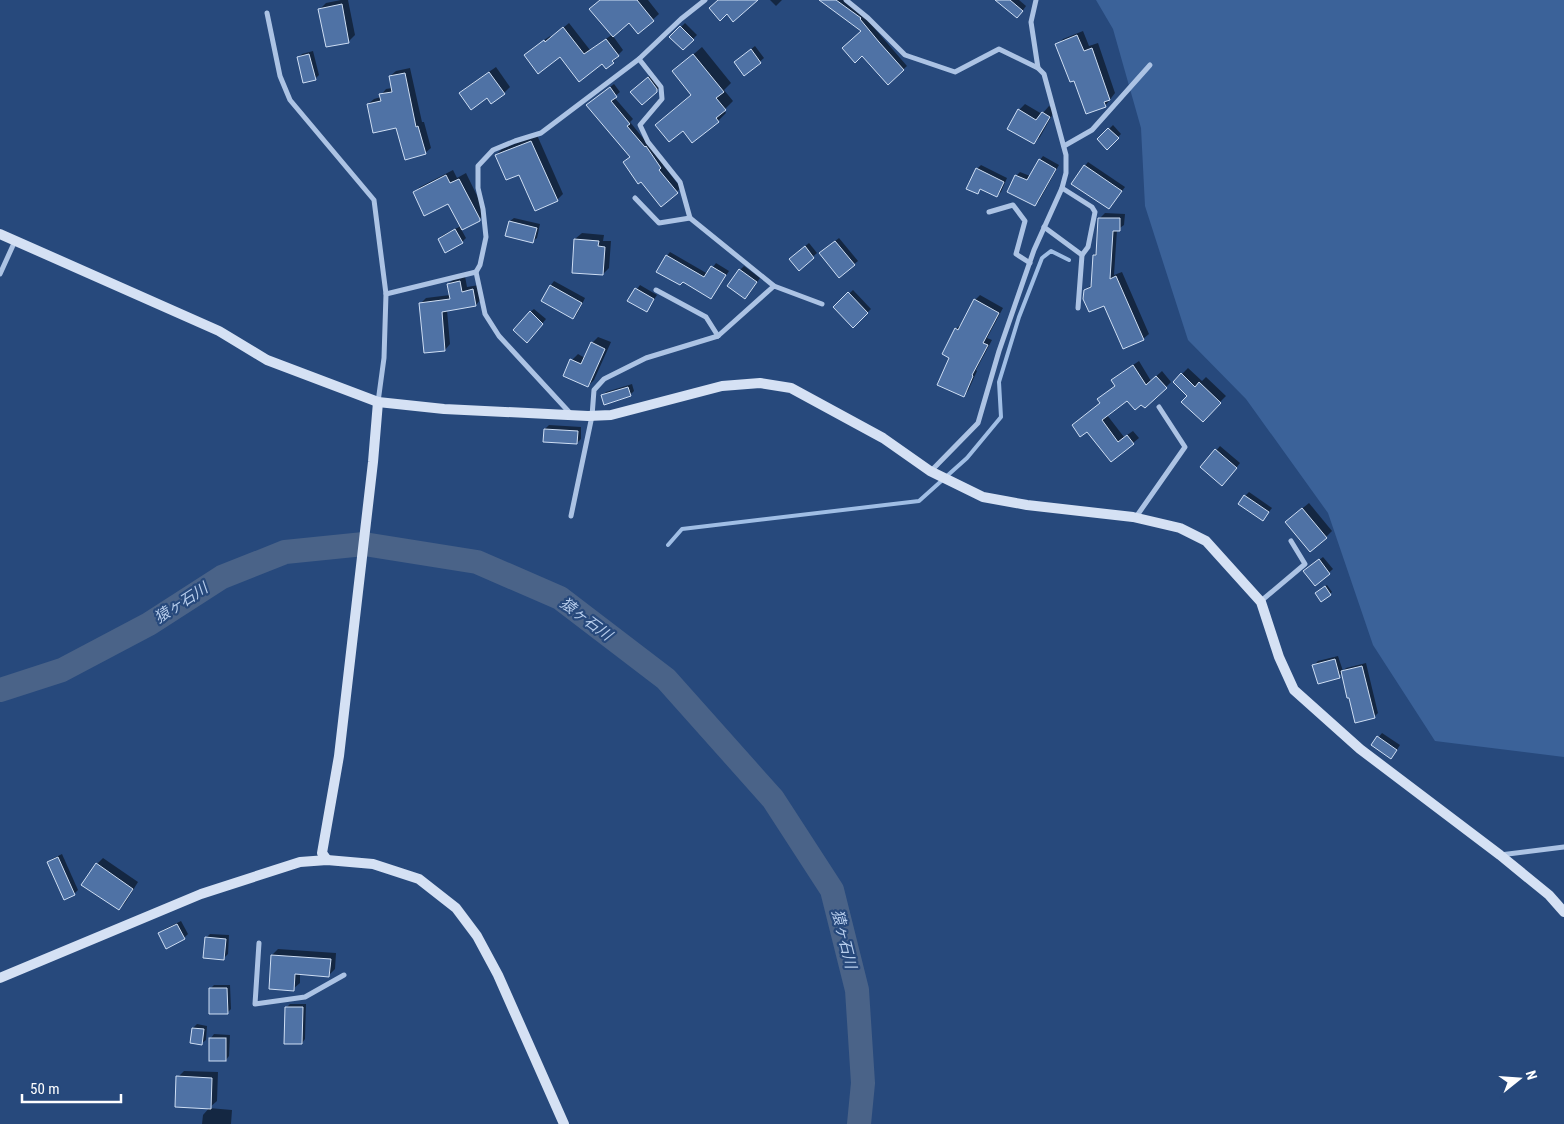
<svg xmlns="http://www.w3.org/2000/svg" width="1564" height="1124" font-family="'Roboto Condensed','Noto Sans JP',sans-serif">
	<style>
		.green { fill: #3b6299 }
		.shadow { fill: #0007 }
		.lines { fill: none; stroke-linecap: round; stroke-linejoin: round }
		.stream { stroke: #a0bee5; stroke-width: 4 }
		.river { stroke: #4a6388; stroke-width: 24 }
		.building { fill: #4f72a5; stroke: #cedef4 }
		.street { stroke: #acc3e4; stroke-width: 5 }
		.secondary { stroke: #d5e1f4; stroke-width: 10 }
		.labels { text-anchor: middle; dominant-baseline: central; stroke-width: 4.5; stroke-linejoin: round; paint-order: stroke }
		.water-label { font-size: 15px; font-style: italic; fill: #b7cdec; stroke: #27497c }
	</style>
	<rect width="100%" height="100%" fill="#27497c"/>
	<!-- green -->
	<polygon class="green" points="1096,0 1564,0 1564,757 1435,741 1373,645 1328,513 1246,399 1188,340 1145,206 1141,128 1113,29"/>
	<!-- shadow -->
	<g class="shadow">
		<polygon points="341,0 348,0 355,35 349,41 327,46 320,9 326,3"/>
		<polygon points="601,0 648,0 659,14 638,33 629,21 613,36 623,50 617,56 618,57 606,67 603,62 530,50 550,36 551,38 569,23 590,50 613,34"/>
		<polygon points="770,0 782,0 776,6"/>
		<polygon points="820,0 845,0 863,15 907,66 888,83 862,55 863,31"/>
		<polygon points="999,0 1019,0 1026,6 1021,13"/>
		<polygon points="685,23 697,35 683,49 671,37"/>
		<polygon points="1083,31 1089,46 1098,43 1115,93 1105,106 1074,79 1057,45 1063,39"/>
		<polygon points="755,46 764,58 745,74 739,59"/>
		<polygon points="702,47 731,83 724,90 733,101 724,110 726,113 718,121 683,129 656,125 692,94 674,71"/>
		<polygon points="313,51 319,75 315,79 298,58 302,54"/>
		<polygon points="496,67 510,87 504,93 461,93 467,87"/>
		<polygon points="410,68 422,122 424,122 431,148 425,153 397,127 368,104 374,99 381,97 381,95 386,89 392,88 390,76 396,71"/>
		<polygon points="652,74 660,87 656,91 636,88"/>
		<polygon points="614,84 620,92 614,97 633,119 630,122 664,164 663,165 681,188 661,205 631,156 587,105"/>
		<polygon points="1025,104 1042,114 1049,106 1055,110 1040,137 1034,143 1019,110"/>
		<polygon points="1113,125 1121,134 1107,148 1099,139"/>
		<polygon points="537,135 563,194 557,200 496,155 502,149"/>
		<polygon points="1043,156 1059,165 1039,201 1035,205 1009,192 1017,175 1020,172 1030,176 1040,160"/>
		<polygon points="1088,162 1125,187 1109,208 1085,166"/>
		<polygon points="981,165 1007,178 1001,192 997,196 982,188 977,193 977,169"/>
		<polygon points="453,170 457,178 466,173 485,212 479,220 461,229 466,238 462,242 439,239 443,235 461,226 449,202 414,193 420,187"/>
		<polygon points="1105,213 1125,214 1124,225 1117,230 1114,275 1122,272 1149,334 1143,339 1105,304 1085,291 1092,284 1094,255 1098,252 1100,218"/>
		<polygon points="514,218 540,224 537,238 533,241 510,221"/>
		<polygon points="582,233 604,235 603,241 611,241 609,268 603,274 575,239"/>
		<polygon points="839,238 858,261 854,264 825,249"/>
		<polygon points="809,243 817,253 799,269 794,255"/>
		<polygon points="670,252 708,274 716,263 729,271 711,298 667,256"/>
		<polygon points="744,266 760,278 749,294 740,270"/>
		<polygon points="465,276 467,287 479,285 481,299 476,305 447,310 450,344 445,350 426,351 421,303 426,298 450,295 448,284 454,279"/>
		<polygon points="554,281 585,298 577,314 573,318 542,301 551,285"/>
		<polygon points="640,285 657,295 646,311 629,300"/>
		<polygon points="853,290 871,309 853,327 835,307"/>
		<polygon points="980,295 1003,308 987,338 992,340 976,370 977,371 968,391 963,396 951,358 956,329 961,324 975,300"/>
		<polygon points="534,309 546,319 531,337 530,312"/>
		<polygon points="598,337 611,342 594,380 588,386 572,360 578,354 585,358 592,343"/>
		<polygon points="1139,361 1151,381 1162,371 1171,382 1166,387 1142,403 1127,399 1107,415 1124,437 1133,431 1139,438 1111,461 1087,430 1073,425 1101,403 1098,399 1116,385 1112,380 1118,375"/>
		<polygon points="1188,368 1202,381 1206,377 1226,396 1202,420 1189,396 1174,382"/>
		<polygon points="632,384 634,391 630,395 603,395 606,392"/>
		<polygon points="549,425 581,427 581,439 577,443 545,429"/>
		<polygon points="1220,446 1240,463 1226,481 1202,467"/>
		<polygon points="1249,492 1272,508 1263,519 1245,496"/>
		<polygon points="1309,503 1332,531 1326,537 1293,516"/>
		<polygon points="1323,557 1333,569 1315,585 1309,568"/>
		<polygon points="1327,585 1332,592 1322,600 1318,592"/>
		<polygon points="1338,656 1343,671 1346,668 1366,663 1378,713 1374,717 1342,673 1339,676 1314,665 1318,661"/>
		<polygon points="1382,733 1400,745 1395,753 1373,744"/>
		<polygon points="62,854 78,890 74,894 48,863 52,859"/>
		<polygon points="103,858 138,882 125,903 119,909 97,864"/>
		<polygon points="181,921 188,934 184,938 159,934 163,930"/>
		<polygon points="210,934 229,935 228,954 224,958 206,938"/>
		<polygon points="278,949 336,953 335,969 329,975 300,973 300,983 293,989 272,955"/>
		<polygon points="214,985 230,985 231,1009 227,1013 210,989"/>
		<polygon points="290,1004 306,1004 305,1039 302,1043 286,1008"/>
		<polygon points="197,1024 207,1026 206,1040 202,1043 193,1028"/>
		<polygon points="214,1034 230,1035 229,1056 226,1060 211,1038"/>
		<polygon points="184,1071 218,1072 217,1101 209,1108 232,1110 231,1124 202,1124 203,1115 210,1107 178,1077"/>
	</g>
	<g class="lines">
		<!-- stream -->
		<polyline class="stream" points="668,545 682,529 919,501 967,458 1001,417 999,382 1019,317 1042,258 1051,251 1069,260"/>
		<!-- river -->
		<polyline class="river" points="0,690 62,670 149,624 222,577 285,552 364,544 477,562 560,598 666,679 773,799 832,890 857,990 863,1083 859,1124"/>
	</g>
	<!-- building -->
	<g class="building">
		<polygon points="600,0 637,0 654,21 638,34 629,23 613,37 589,9"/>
		<polygon points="718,0 758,0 733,22 727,14 720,21 709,8"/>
		<polygon points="819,0 836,0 861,18 860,19 879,42 904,70 888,85 862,56 855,63 842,48 861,31"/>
		<polygon points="995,0 1010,0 1023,11 1017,18"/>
		<polygon points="342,4 349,43 326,47 318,9"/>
		<polygon points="680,26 694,40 683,50 669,37"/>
		<polygon points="563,27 584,54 606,39 619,56 612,61 614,63 606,69 602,64 579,82 560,57 538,74 524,55 544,40 545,42"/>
		<polygon points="1077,35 1084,51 1092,48 1110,100 1104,102 1106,107 1086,114 1074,81 1070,82 1055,44"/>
		<polygon points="751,49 761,63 744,76 734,62"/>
		<polygon points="309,54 316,80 303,83 297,57"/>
		<polygon points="693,54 724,92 716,98 726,110 716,118 719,122 692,143 683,131 669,142 655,125 691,95 672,71"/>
		<polygon points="489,72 505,94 491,104 487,98 471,110 459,93"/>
		<polygon points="405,73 416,127 418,126 426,154 405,160 396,128 373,133 367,104 381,101 379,94 392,92 389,76"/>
		<polygon points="648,77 657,89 657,92 642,105 630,92"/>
		<polygon points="610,87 617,97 611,101 630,124 627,126 645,147 646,146 661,168 659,170 678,193 661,207 641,182 638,184 623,162 630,157 586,105"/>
		<polygon points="1018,109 1036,120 1042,112 1050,117 1034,144 1007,129"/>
		<polygon points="1108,128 1119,138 1107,150 1097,139"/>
		<polygon points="531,141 558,201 535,211 519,175 506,180 495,155"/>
		<polygon points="1039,159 1056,169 1035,206 1007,192 1015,175 1027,180"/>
		<polygon points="1084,165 1122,191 1109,209 1071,184"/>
		<polygon points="976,168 1004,182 997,197 980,189 978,194 966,189"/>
		<polygon points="446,175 450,183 459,179 480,219 480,221 462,230 448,204 424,216 413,192"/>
		<polygon points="1098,218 1120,218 1120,231 1113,231 1110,279 1116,276 1144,340 1123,349 1104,306 1089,312 1083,299 1084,290 1091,287 1093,255 1096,255"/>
		<polygon points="509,221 537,228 533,243 505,236"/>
		<polygon points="455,229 463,243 445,253 438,239"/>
		<polygon points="574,239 599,241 598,246 605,247 603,275 572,273"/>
		<polygon points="835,241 855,265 839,278 819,253"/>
		<polygon points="805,246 814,258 799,271 789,259"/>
		<polygon points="666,255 704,277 711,266 726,275 711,299 683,282 680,285 656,272"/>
		<polygon points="739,269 757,282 745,299 727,286"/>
		<polygon points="460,281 462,292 473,289 476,306 442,312 445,351 424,353 419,303 450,299 447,284"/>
		<polygon points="550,285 582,303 573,319 541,301"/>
		<polygon points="635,288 654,299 647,312 627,301"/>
		<polygon points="848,292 868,313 853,328 833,307"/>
		<polygon points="974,299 999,313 983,343 988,345 972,375 973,376 964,397 937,385 949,358 942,354 955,328 958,330"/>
		<polygon points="530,311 543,324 527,343 513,330"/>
		<polygon points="591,342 605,349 588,387 563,376 570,359 581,364"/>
		<polygon points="1133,365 1146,385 1156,376 1167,388 1145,408 1141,405 1135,410 1127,401 1102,420 1118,442 1127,435 1134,444 1111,462 1087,432 1080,437 1072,425 1100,403 1097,399 1115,386 1111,380"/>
		<polygon points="1181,373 1195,387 1199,382 1221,403 1203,422 1181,402 1187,396 1173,382"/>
		<polygon points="628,387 631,396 604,405 601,395"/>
		<polygon points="544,429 578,431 577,444 543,442"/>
		<polygon points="1215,449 1237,468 1222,486 1200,467"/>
		<polygon points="1244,495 1269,512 1263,521 1238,504"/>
		<polygon points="1302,508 1327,538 1310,552 1285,522"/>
		<polygon points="1319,559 1330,574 1315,586 1303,571"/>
		<polygon points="1325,586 1331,595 1321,602 1315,593"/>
		<polygon points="1335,659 1340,678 1318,684 1312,665"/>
		<polygon points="1362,666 1375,718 1355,723 1349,698 1347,698 1341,671"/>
		<polygon points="1377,736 1397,750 1391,759 1371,745"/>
		<polygon points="58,857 75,895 64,900 47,862"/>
		<polygon points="96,863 133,889 119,910 81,885"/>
		<polygon points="177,924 185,939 166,949 158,933"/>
		<polygon points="205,937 226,939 224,960 203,958"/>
		<polygon points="271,955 331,959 329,977 295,974 294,991 269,989"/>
		<polygon points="209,988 227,988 228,1014 209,1014"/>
		<polygon points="285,1007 303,1007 302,1044 284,1044"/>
		<polygon points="192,1028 204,1029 202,1045 190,1043"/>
		<rect x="209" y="1038" width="17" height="23"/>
		<polygon points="176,1076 212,1078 211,1109 175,1107"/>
	</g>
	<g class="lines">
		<!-- street -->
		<g class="street">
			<polyline points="846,0 868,18 905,55 955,72 999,49 1038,68"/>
			<polyline points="267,13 280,76 290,100 374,200 386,294 384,358 378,402"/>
			<polyline points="639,59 661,87 662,99 640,125 648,142 680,182 690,218"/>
			<polyline points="1064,146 1092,130 1150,65"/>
			<polyline points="635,198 659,223 690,218 774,286"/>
			<polyline points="989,212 1013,205 1025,221 1016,254 1030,263"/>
			<polyline points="1044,227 1082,255 1088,247 1095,212 1092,207 1062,188"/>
			<polyline points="0,274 15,241"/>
			<polyline points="656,290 706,317 718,336"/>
			<polyline points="386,294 476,272"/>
			<polyline points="1078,308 1082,255"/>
			<polyline points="570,413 499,336 485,314 476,272 480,265 486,237 483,209 478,188 478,166 493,150 515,141 541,133 639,59 681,19 705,0"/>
			<polyline points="931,471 978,423 999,351 1034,250 1062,188 1066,173 1066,155 1044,74 1038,68 1031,22 1036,0"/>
			<polyline points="571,516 592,416 594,390 604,379 646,358 718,336 774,286 822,304"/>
			<polyline points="1136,517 1185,447 1159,407"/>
			<polyline points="1261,601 1305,564 1291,541"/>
			<polyline points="1500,855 1564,847"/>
			<polyline points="259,943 255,1004 305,997 344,975"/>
		</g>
		<!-- secondary -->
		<g class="secondary">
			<polyline points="0,234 219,331 267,360 378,402 444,409 588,416 611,415 722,386 760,383 791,388 883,438 930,471 983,497 1027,505 1133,517 1180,528 1206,541 1261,602 1279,657 1294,690 1360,749 1500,855 1549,895 1564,912"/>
			<polyline points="327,860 322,853 339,756 373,462 378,402"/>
			<polyline points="0,978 201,894 300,862 327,860 373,864 419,879 456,908 477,936 498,975 564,1124"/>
		</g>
	</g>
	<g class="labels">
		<!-- water labels -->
		<g class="water-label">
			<text transform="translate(181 603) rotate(-33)">猿ヶ石川</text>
			<text transform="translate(586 619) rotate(37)">猿ヶ石川</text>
			<text transform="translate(844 939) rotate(76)">猿ヶ石川</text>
		</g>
	</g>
	<!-- north arrow -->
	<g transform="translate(1519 1079) rotate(73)" stroke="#27497c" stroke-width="4" paint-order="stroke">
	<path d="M0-4L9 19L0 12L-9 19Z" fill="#ffffff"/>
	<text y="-8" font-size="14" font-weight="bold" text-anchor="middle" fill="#ffffff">N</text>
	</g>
	<!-- scale -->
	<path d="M22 1094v8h99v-8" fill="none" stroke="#ffffff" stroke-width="2.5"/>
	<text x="30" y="1094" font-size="15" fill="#ffffff" stroke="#27497c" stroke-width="4" paint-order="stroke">50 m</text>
</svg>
